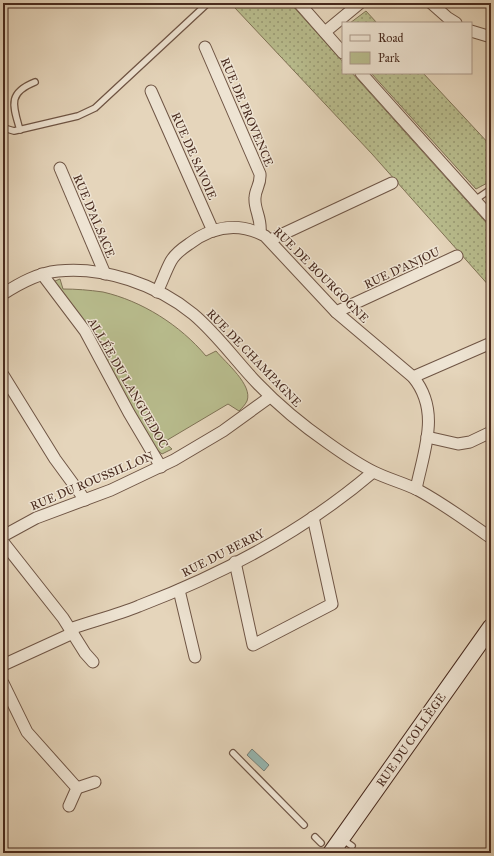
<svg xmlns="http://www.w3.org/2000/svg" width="494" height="856" font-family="'IM FELL Great Primer',serif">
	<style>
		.grass { fill: url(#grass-dots); stroke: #807356 }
		.green { fill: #b8bc8d; stroke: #807356 }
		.water { fill: #96b8b3; stroke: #777f77 }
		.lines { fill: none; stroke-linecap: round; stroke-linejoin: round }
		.lane-casing { stroke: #6f5545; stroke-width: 8 }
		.street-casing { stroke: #6f5545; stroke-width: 13 }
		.secondary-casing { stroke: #482a1e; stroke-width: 18 }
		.lane { stroke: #eee4d3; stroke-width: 5.5 }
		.street { stroke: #eee4d3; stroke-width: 11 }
		.secondary { stroke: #eee4d3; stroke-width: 16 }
		.labels { text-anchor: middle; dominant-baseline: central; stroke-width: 3; stroke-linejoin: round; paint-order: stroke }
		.street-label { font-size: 12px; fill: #482a1e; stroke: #eee4d3 }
	</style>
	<defs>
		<pattern id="grass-dots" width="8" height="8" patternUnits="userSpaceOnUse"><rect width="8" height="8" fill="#b8bc8d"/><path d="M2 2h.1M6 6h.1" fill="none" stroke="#989973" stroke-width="1.8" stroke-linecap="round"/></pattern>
	</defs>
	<rect width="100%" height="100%" fill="#e5d5bb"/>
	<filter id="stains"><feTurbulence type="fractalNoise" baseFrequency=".005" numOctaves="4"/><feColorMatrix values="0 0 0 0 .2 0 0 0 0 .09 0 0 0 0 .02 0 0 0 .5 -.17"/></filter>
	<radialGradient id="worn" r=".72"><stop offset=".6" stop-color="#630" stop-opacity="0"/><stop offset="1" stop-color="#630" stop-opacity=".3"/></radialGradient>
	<!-- grass -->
	<g class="grass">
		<polygon points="242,3 290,3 343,62 343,73 352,73 491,228 491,288 372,154 235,8"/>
		<polygon points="366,11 377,23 350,23"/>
		<polygon points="371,73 423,73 491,146 491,181 476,189"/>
	</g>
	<!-- green -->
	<path class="green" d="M60,279L63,289C76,289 89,290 103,292C142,301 180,325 206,356L216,351C226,363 253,385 247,401C245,405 242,408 239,411L228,404L164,442L172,449L162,454L156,449L56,287L55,281Z"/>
	<!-- water -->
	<polygon class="water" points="252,749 269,765 264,771 247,755"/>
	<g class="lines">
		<defs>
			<g id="lane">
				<polyline points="3,127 4,128 14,131 78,116 95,108 208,3"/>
				<path d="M20,130C13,106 7,93 35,82"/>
				<polyline points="475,200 491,189"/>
				<polyline points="233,753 304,825"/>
				<polyline points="315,837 321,843"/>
				<polyline points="342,839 352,846"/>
			</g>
			<g id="street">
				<polyline points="299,3 343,53"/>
				<polyline points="431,3 448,18 456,23"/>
				<polyline points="471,31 491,37"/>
				<polyline points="325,32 360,3"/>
				<path d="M205,47L260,174C261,185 255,189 255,198C254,210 262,218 260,233"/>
				<polyline points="361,73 491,218"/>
				<polyline points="151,91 213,231"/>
				<polyline points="60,168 105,274"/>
				<polyline points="270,240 392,183"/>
				<polyline points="42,274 85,331 129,413 161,467"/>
				<path d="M157,292C162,282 166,270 171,261C175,254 183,248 189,244C213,226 239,222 265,236L336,312L413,377C441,411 424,450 416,489"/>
				<path d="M3,294C20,283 38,273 58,271C103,266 158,285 193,314C217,334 235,360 257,383C278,405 302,425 328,443C342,453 358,464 374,472C388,479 404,483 418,490C444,504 467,521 491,538"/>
				<polyline points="336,312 457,256"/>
				<polyline points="3,375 55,459 85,500"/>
				<polyline points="413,377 491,343"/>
				<polyline points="427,437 458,444 470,442 491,432"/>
				<polyline points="3,536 36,518 111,490 174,460 223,431 270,397"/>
				<polyline points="3,542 63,618 85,653 93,662"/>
				<polyline points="235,562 253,645 332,604 313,517"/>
				<polyline points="179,590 195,657"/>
				<path d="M70,629C93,621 117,615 139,606C223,574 305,530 373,472"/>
				<polyline points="3,665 73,633"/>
				<polyline points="3,683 27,732 77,788 69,806"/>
				<polyline points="77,788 95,782"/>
			</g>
			<polyline id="secondary" points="331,853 491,627"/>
		</defs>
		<!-- lane casing -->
		<use href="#lane" class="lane-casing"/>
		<!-- street casing -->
		<use href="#street" class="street-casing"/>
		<!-- secondary casing -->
		<use href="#secondary" class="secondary-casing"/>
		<!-- lane -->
		<use href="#lane" class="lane"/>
		<!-- street -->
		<use href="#street" class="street"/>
		<!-- secondary -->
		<use href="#secondary" class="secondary"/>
	</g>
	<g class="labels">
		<!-- street labels -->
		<g class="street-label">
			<text transform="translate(247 112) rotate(67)">RUE DE PROVENCE</text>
			<text transform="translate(194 156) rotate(66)">RUE DE SAVOIE</text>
			<text transform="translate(94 216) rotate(67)">RUE D'ALSACE</text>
			<text transform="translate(402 268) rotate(-25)">RUE D'ANJOU</text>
			<text transform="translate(321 275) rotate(45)">RUE DE BOURGOGNE</text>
			<text transform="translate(254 358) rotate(46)">RUE DE CHAMPAGNE</text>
			<text transform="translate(128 383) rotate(60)">ALLÉE DU LANGUEDOC</text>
			<text transform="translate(92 481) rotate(-23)">RUE DU ROUSSILLON</text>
			<text transform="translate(223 553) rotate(-27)">RUE DU BERRY</text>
			<text transform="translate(411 740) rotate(-55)">RUE DU COLLÈGE</text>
		</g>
	</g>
	<!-- margin -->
	<rect width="494" height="856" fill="none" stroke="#e5d5bb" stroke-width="16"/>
	<rect x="4" y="4" width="486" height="848" fill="none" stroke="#482a1e" stroke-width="2"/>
	<rect x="8" y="8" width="478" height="840" fill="none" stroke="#482a1e"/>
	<!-- legend -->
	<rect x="342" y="22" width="130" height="52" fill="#eee4d3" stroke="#ac9a8b"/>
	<rect x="350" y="35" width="20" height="6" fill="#eee4d3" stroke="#ac9a8b"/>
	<text x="378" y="42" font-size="12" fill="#482a1e">Road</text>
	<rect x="350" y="52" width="20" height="12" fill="#b8bc8d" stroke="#ac9a8b"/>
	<text x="378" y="62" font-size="12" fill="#482a1e">Park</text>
	<rect width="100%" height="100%" filter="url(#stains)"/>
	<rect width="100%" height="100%" fill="url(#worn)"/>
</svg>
